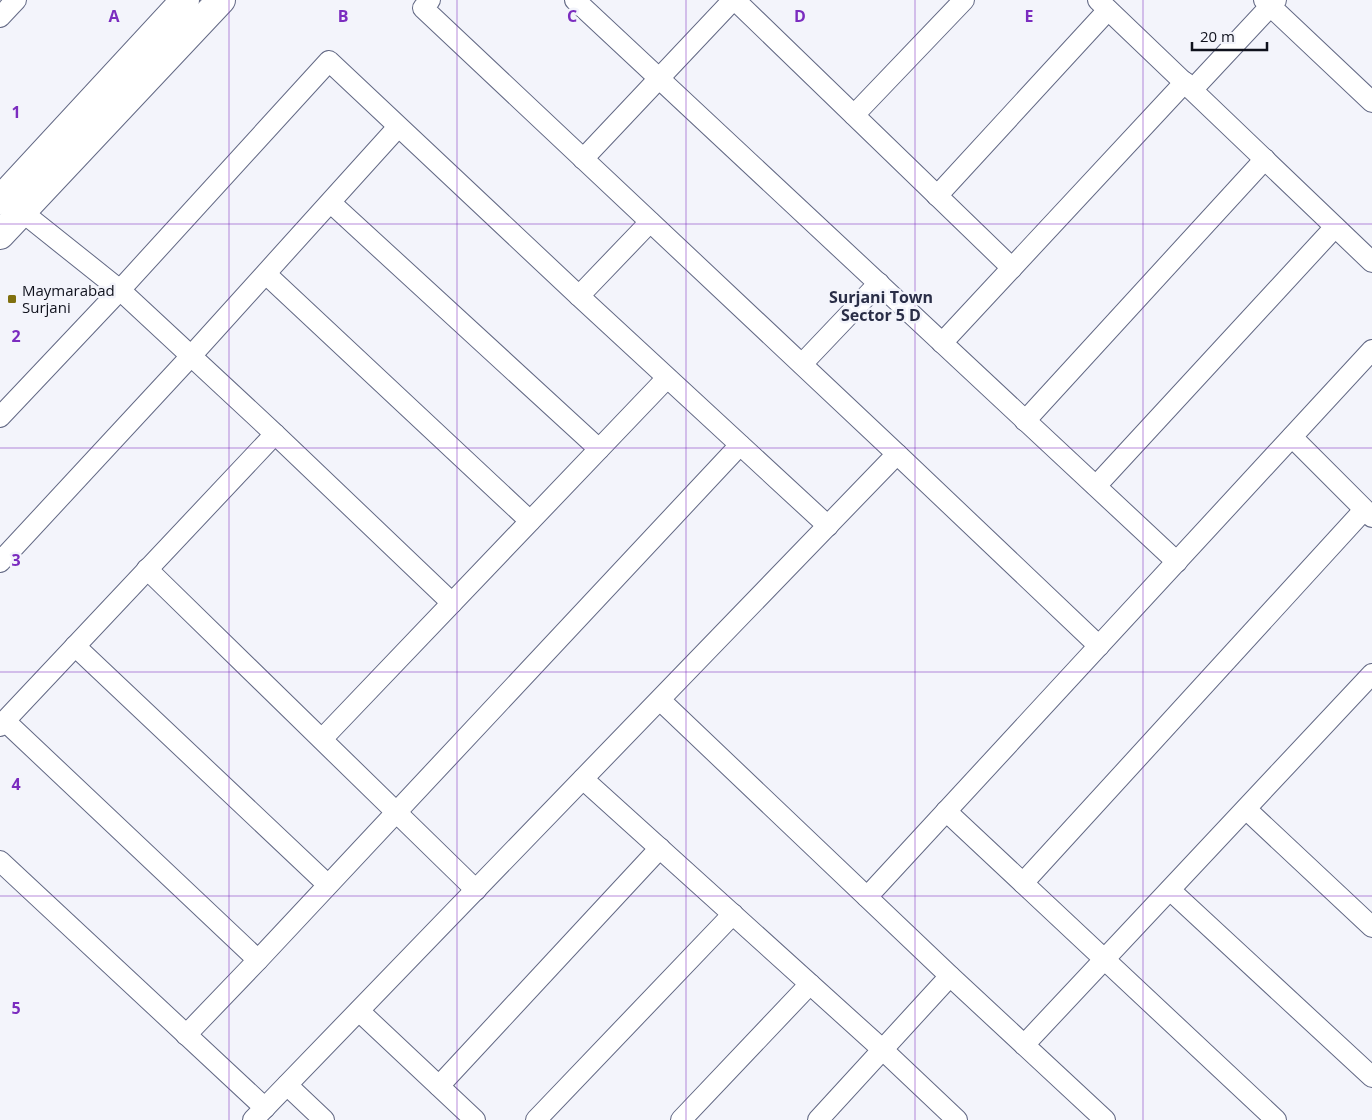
<svg xmlns="http://www.w3.org/2000/svg" width="1372" height="1120" font-family="'Open Sans',sans-serif">
	<style>
		.lines { fill: none; stroke-linecap: round; stroke-linejoin: round }
		.street-casing { stroke: #626884; stroke-width: 22 }
		.secondary-casing { stroke: #626884; stroke-width: 30 }
		.street { stroke: #fff; stroke-width: 20 }
		.secondary { stroke: #fff; stroke-width: 28 }
		.grid { fill: none; stroke: #7b2cbf; stroke-width: 1; stroke-opacity: 0.55 }
		.poi-dot { fill: #80700f; stroke: #f3f4fb; stroke-width: 2 }
		.labels { text-anchor: middle; dominant-baseline: central; stroke-width: 5; stroke-linejoin: round; paint-order: stroke }
		.poi-label { font-size: 15px; fill: #0f111c; stroke: #f3f4fb; text-anchor: start }
		.neighbourhood-label { font-size: 16px; font-weight: bold; fill: #2a2e47; stroke: #f3f4fb }
		.grid-label { font-size: 16px; text-anchor: middle; font-weight: bold; fill: #7b2cbf; stroke: #f3f4fb; stroke-width: 5; stroke-linejoin: round; paint-order: stroke }
	</style>
	<rect width="100%" height="100%" fill="#f3f4fb"/>
	<g class="lines">
		<defs>
			<g id="street">
				<polyline points="575,0 1177,562"/>
				<polyline points="735,0 1012,268"/>
				<polyline points="1098,0 1372,262"/>
				<polyline points="1264,0 1372,102"/>
				<polyline points="0,17 16,0"/>
				<polyline points="1193,89 1276,0"/>
				<polyline points="854,115 964,0"/>
				<polyline points="583,159 733,0"/>
				<polyline points="937,196 1108,10"/>
				<polyline points="331,203 599,449"/>
				<polyline points="13,204 21,211 120,290 275,434 452,603"/>
				<polyline points="266,274 530,521"/>
				<polyline points="579,296 650,222"/>
				<polyline points="942,343 1185,82"/>
				<polyline points="802,364 879,283"/>
				<polyline points="0,417 120,290 329,61 579,296 828,526"/>
				<polyline points="1025,421 1265,159"/>
				<polyline points="1292,437 1372,517"/>
				<polyline points="897,454 1099,646"/>
				<polyline points="1096,486 1335,227"/>
				<polyline points="0,562 191,356 398,127"/>
				<polyline points="147,569 476,890"/>
				<polyline points="75,646 327,884"/>
				<polyline points="660,700 950,976 1105,1120"/>
				<polyline points="5,721 258,960"/>
				<polyline points="0,726 275,434"/>
				<polyline points="322,739 667,378"/>
				<polyline points="583,779 883,1050 957,1120"/>
				<polyline points="1246,809 1372,927"/>
				<polyline points="946,811 1276,1120"/>
				<polyline points="0,861 265,1108"/>
				<polyline points="1023,883 1364,510"/>
				<polyline points="1170,890 1372,1077"/>
				<polyline points="867,897 1372,350"/>
				<polyline points="359,1011 475,1120"/>
				<polyline points="186,1035 258,960 740,445"/>
				<polyline points="1024,1045 1372,674"/>
				<polyline points="287,1085 324,1120"/>
				<polyline points="439,1086 660,848"/>
				<polyline points="253,1120 897,454 423,8 430,0"/>
				<polyline points="536,1120 733,914"/>
				<polyline points="681,1120 810,984"/>
				<polyline points="818,1120 950,976"/>
			</g>
			<g id="secondary">
				<polyline points="0,200 185,0"/>
				<polyline points="0,235 221,0"/>
			</g>
		</defs>
		<!-- street casing -->
		<use href="#street" class="street-casing"/>
		<!-- secondary casing -->
		<use href="#secondary" class="secondary-casing"/>
		<!-- street -->
		<use href="#street" class="street"/>
		<!-- secondary -->
		<use href="#secondary" class="secondary"/>
	</g>
	<!-- grid -->
	<path class="grid" d="M229,0V1120M457,0V1120M686,0V1120M915,0V1120M1143,0V1120M0,224H1372M0,448H1372M0,672H1372M0,896H1372"/>
	<!-- markers -->
	<rect class="poi-dot" x="7" y="294" width="10" height="10" rx="2.5"/>
	<g class="labels">
		<!-- poi labels -->
		<g class="poi-label">
			<text x="22" y="290">Maymarabad<tspan x="22" dy="17">Surjani</tspan></text>
		</g>
		<!-- neighbourhood labels -->
		<g class="neighbourhood-label">
			<text x="881" y="297">Surjani Town<tspan x="881" dy="18">Sector 5 D</tspan></text>
		</g>
	</g>
	<g class="grid-label">
		<text x="114" y="22">A</text>
		<text x="343" y="22">B</text>
		<text x="572" y="22">C</text>
		<text x="800" y="22">D</text>
		<text x="1029" y="22">E</text>
		<text x="16" y="118">1</text>
		<text x="16" y="342">2</text>
		<text x="16" y="566">3</text>
		<text x="16" y="790">4</text>
		<text x="16" y="1014">5</text>
	</g>
	<!-- scale -->
	<path d="M1192 42v8h75v-8" fill="none" stroke="#0f111c" stroke-width="2.5"/>
	<text x="1200" y="42" font-size="15" fill="#0f111c" stroke="#f3f4fb" stroke-width="4" paint-order="stroke">20 m</text>
</svg>
